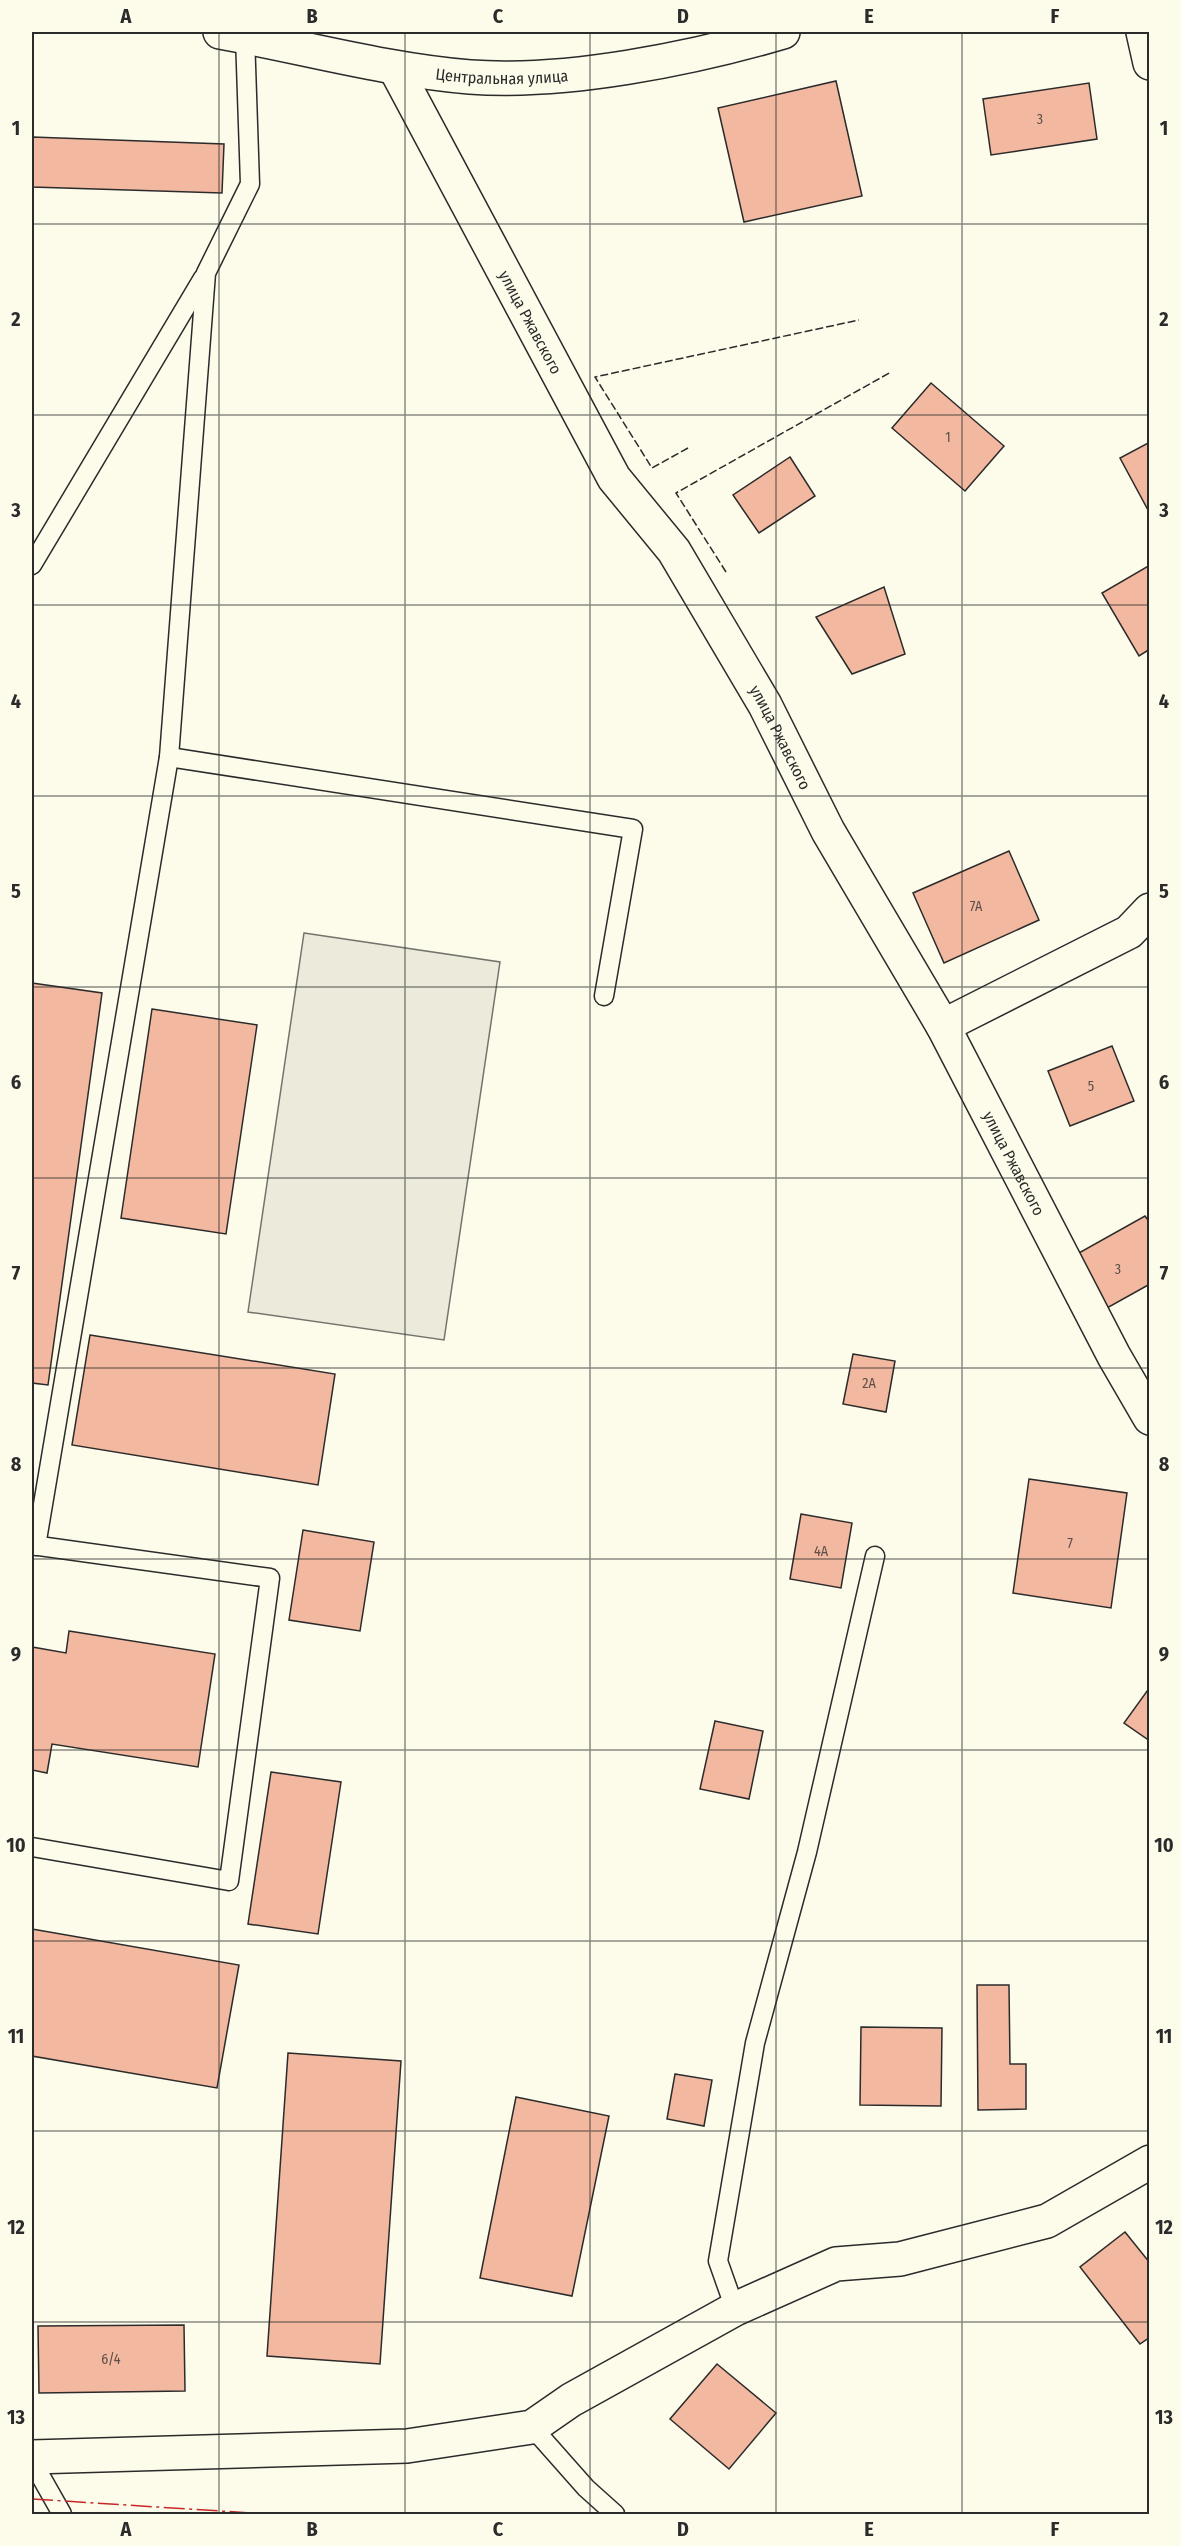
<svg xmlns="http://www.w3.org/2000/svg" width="1181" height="2546" font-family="'Fira Sans Condensed',sans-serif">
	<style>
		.green { fill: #ecebdb; stroke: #74746e; stroke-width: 1.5 }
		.building { fill: #f2b8a0; stroke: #2b2b2b; stroke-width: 1.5 }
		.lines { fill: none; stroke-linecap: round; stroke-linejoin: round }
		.lane-casing { stroke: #2b2b2b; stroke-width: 21 }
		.street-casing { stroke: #2b2b2b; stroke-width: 36 }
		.secondary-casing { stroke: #2b2b2b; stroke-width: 36 }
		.lane { stroke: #fdfbea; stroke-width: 18 }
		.street { stroke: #fdfbea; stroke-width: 33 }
		.secondary { stroke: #fdfbea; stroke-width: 33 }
		.fence { stroke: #2b2b2b; stroke-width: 1.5; stroke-dasharray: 8 3; stroke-linecap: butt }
		.power { stroke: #c62828; stroke-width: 1.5; stroke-dasharray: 21 4.5 3 4.5; stroke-linecap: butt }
		.grid { fill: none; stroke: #2b2b2b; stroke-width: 1.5; stroke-opacity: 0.55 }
		.labels { text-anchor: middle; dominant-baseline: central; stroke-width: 4.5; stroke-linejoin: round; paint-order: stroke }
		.number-label { font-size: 14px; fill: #5d4e48 }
		.street-label { font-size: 16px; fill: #2b2b2b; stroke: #fdfbea }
		.neatline { fill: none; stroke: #2b2b2b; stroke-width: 2 }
		.grid-label { font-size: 20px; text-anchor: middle; font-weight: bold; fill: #2b2b2b }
	</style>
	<rect width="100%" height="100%" fill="#fdfbea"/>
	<!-- green -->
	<polygon class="green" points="304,933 500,962 444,1340 248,1312"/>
	<!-- building -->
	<g class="building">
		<polygon points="836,81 862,196 744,222 718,108"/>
		<polygon points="1089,83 1097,139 991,155 983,99"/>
		<polygon points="32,137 224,144 222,193 32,187"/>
		<polygon points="931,383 1004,446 965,491 892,428"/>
		<polygon points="1150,442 1150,509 1148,510 1120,458"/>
		<polygon points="790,457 815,496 759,533 733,495"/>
		<polygon points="1150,565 1150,649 1139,656 1102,593"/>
		<polygon points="884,587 905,654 852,674 816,617"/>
		<polygon points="1009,851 1039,920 944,963 913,893"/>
		<polygon points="32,983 102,993 48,1385 32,1383"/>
		<polygon points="152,1009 257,1025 226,1234 121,1218"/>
		<polygon points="1112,1046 1134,1101 1070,1126 1048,1071"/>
		<polygon points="1145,1216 1150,1223 1150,1284 1107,1308 1077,1254"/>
		<polygon points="90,1335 335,1374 318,1485 72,1445"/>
		<polygon points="853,1354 895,1361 886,1412 843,1404"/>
		<polygon points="1029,1479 1127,1493 1111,1608 1013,1593"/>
		<polygon points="801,1514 852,1523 841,1588 790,1579"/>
		<polygon points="303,1530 374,1542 360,1631 289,1620"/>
		<polygon points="69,1631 215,1654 198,1767 52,1744 47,1773 32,1770 32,1647 66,1653"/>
		<polygon points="1150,1687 1150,1741 1124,1723"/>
		<polygon points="715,1721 763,1731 749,1799 700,1789"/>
		<polygon points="271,1772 341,1782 318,1934 248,1924"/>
		<polygon points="32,1929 239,1965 217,2088 32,2056"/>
		<polygon points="977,1985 1009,1985 1010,2064 1026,2064 1026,2109 978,2110"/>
		<polygon points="861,2027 942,2028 941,2106 860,2105"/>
		<polygon points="288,2053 401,2061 380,2364 267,2356"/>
		<polygon points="675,2074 712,2080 704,2126 667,2119"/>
		<polygon points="516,2097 609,2116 572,2296 480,2278"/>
		<polygon points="1125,2232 1150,2263 1150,2337 1140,2344 1080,2267"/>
		<polygon points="184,2325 185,2391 39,2393 38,2326"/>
		<polygon points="717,2364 776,2413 729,2469 670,2419"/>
	</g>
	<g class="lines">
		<defs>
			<g id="lane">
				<polyline points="32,565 203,278"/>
				<polyline points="169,757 633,829 604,996"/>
				<polyline points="32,1545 270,1578 229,1881 32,1847"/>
				<polyline points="36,1546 169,757 206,273 250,184 245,36"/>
				<polyline points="735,2309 718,2261 755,2043 807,1852 875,1556"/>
				<polyline points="532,2427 586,2488 615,2514"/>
				<polyline points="32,2461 62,2514"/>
			</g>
			<g id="street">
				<polyline points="1143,32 1150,63"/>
				<path id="s1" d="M395,68L614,478L674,551L765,705L828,831L943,1026L1114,1356L1150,1418"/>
				<polyline points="943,1026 1129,932 1150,910"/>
				<polyline points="32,2457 407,2446 532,2427 571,2400 735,2309 836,2264 900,2259 1047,2221 1150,2162"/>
			</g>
			<g id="secondary">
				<path id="s2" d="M220,32C303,47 385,70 470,77C566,84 691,59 783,32"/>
			</g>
		</defs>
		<!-- lane casing -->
		<use href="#lane" class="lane-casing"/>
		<!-- street casing -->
		<use href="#street" class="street-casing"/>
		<!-- secondary casing -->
		<use href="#secondary" class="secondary-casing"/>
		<!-- lane -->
		<use href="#lane" class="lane"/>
		<!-- street -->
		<use href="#street" class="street"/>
		<!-- secondary -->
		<use href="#secondary" class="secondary"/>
		<!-- fence -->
		<g class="fence">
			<polyline points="688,448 652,468 595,377 859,320"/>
			<polyline points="726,572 676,493 891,372"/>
		</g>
		<!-- power -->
		<polyline class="power" points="32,2499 267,2514"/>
	</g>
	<!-- grid -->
	<path class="grid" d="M219,32V2514M405,32V2514M590,32V2514M776,32V2514M962,32V2514M32,224H1150M32,415H1150M32,605H1150M32,796H1150M32,987H1150M32,1178H1150M32,1368H1150M32,1559H1150M32,1750H1150M32,1941H1150M32,2131H1150M32,2322H1150"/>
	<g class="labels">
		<!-- number labels -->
		<g class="number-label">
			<text x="1040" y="119">3</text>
			<text x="948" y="437">1</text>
			<text x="976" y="906">7А</text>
			<text x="1091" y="1086">5</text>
			<text x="1118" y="1269">3</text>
			<text x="869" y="1383">2А</text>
			<text x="1070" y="1543">7</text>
			<text x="821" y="1551">4А</text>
			<text x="111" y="2359">6/4</text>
		</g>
		<!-- street labels -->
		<g class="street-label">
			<text stroke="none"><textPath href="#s2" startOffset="286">Центральная улица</textPath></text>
			<text stroke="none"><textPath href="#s1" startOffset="288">улица Ржавского</textPath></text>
			<text stroke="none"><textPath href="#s1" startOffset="774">улица Ржавского</textPath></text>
			<text stroke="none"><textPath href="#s1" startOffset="1260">улица Ржавского</textPath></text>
		</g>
	</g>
	<!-- border -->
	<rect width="1181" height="2546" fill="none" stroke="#fdfbea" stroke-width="66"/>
	<rect x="33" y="33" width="1115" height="2480" class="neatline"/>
	<g class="grid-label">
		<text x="126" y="23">A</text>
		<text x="312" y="23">B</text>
		<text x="498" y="23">C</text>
		<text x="683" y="23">D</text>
		<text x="869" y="23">E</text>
		<text x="1055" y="23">F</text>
		<text x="16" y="135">1</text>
		<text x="1164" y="135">1</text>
		<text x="16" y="326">2</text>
		<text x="1164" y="326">2</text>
		<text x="16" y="517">3</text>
		<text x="1164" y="517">3</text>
		<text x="16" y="708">4</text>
		<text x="1164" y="708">4</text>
		<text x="16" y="898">5</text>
		<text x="1164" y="898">5</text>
		<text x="16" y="1089">6</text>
		<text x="1164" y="1089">6</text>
		<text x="16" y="1280">7</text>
		<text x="1164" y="1280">7</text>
		<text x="16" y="1471">8</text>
		<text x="1164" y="1471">8</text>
		<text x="16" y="1661">9</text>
		<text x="1164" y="1661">9</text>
		<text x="16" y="1852">10</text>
		<text x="1164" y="1852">10</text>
		<text x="16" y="2043">11</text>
		<text x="1164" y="2043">11</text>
		<text x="16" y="2234">12</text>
		<text x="1164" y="2234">12</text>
		<text x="16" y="2424">13</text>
		<text x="1164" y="2424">13</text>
		<text x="126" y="2536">A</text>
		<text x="312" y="2536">B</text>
		<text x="498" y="2536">C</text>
		<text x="683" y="2536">D</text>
		<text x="869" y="2536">E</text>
		<text x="1055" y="2536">F</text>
	</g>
</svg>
